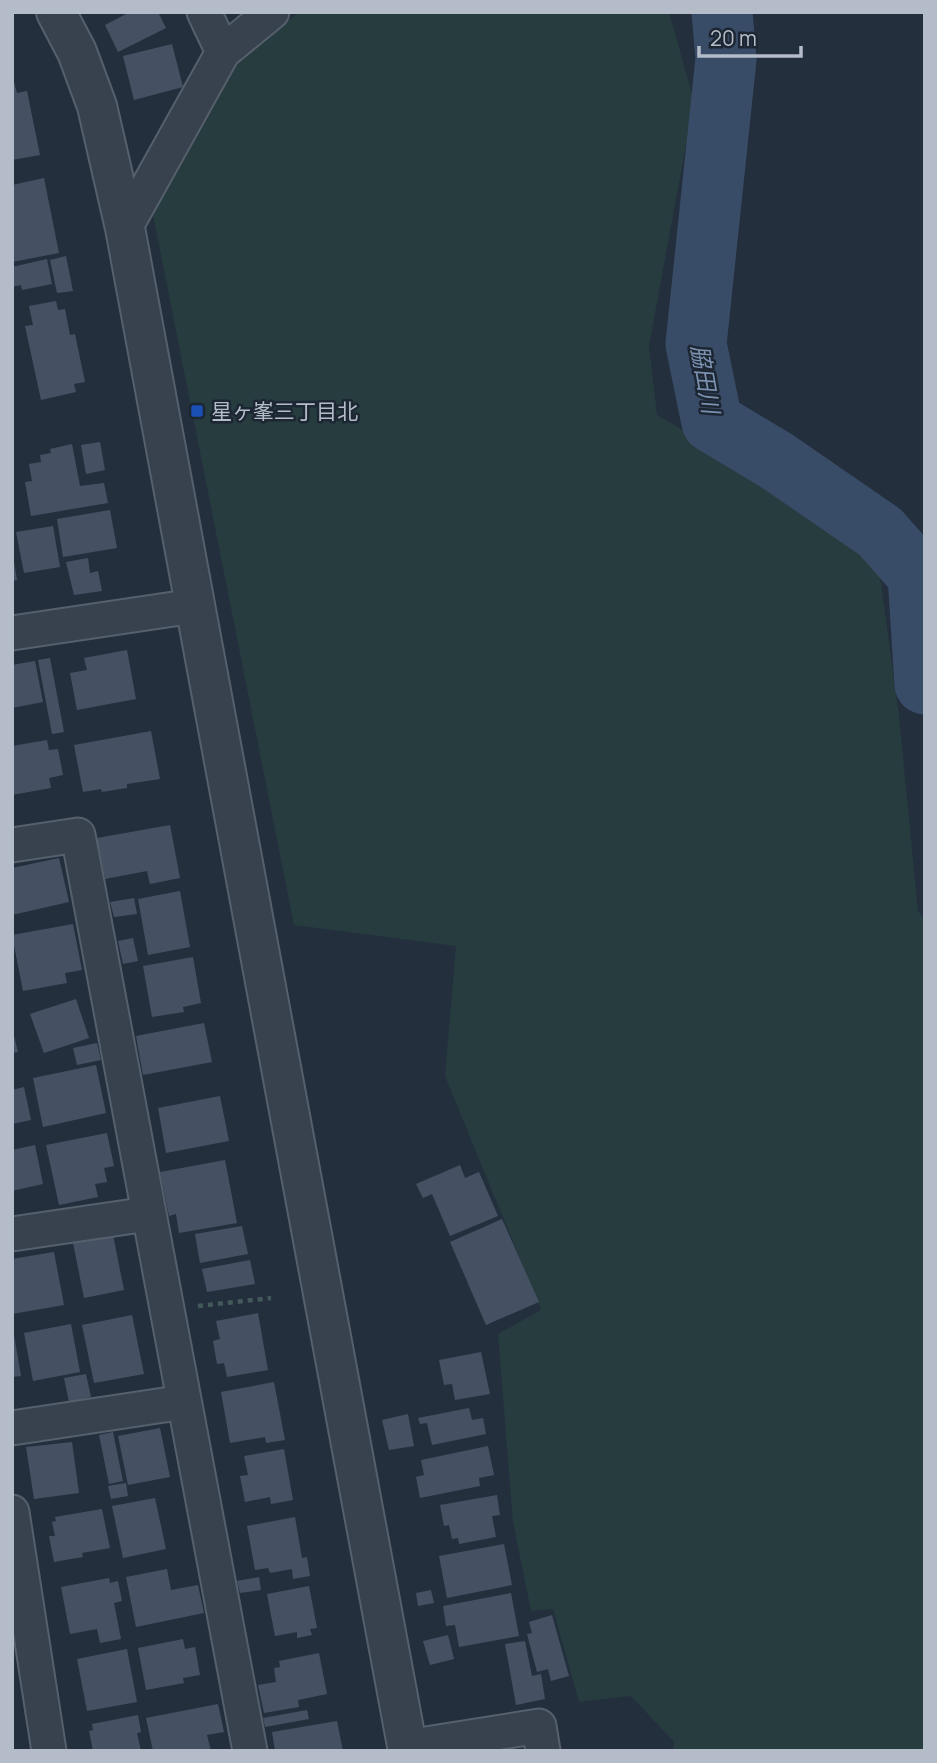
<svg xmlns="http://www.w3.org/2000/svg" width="937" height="1763" font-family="Manrope,'Noto Sans JP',sans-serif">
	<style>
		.green { fill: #263c3f }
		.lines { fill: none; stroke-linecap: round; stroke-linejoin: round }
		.river { stroke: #394c67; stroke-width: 61 }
		.building { fill: #455162 }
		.minor-casing { stroke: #565f6c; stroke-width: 37 }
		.tertiary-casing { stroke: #565f6c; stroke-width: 42 }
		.path { stroke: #44595c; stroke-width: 4.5; stroke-dasharray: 5 5; stroke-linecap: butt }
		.minor { stroke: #38414e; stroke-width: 33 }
		.tertiary { stroke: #38414e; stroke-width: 38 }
		.transit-dot { fill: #1a4fb4; stroke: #1d2633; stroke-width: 2.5 }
		.labels { text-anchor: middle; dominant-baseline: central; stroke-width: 5; stroke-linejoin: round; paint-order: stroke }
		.poi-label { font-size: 21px; fill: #b4bcc9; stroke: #1d2633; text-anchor: start }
		.water-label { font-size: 23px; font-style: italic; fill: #7c92b1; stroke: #1d2633 }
	</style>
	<rect width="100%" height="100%" fill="#242f3e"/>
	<!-- green -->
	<polygon class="green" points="300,12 669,12 694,101 649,346 657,415 767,479 879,569 899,716 918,911 925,920 925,1751 673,1751 674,1742 631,1696 579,1702 553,1609 531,1611 513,1522 498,1334 541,1310 445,1076 456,946 294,925 153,215 244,52"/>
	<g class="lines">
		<!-- river -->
		<polyline class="river" points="722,12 726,59 696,344 712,422 777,461 880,532 918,575 925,684"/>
	</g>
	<!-- building -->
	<g class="building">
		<polygon points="130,12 158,12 166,28 118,52 105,25"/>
		<polygon points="172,44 183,87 134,100 123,56"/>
		<polygon points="12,74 17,93 27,91 40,155 12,160"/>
		<polygon points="44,178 59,253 12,262 12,185"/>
		<polygon points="66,256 73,291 57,293 50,260"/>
		<polygon points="47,259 52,284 22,290 21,285 12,287 12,267"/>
		<polygon points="56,301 58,310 65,309 70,335 75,334 85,382 74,384 76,392 41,400 25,326 33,325 29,306"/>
		<polygon points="100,442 105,470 86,474 81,445"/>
		<polygon points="72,444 80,486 104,483 108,503 31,516 25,482 32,481 29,464 41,462 40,455 51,453 50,449"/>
		<polygon points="110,510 117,548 63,557 57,519"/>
		<polygon points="53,526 60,567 24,573 16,532"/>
		<polygon points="88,558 90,573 98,571 102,591 74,595 66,562"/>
		<polygon points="12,562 14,562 17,580 12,581"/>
		<polygon points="127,650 136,699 77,710 70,673 87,670 84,658"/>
		<polygon points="50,658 64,732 52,734 38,660"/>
		<polygon points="35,661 43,702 12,708 12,665"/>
		<polygon points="151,731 160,779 127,784 127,788 102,792 101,789 83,792 74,745"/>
		<polygon points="47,740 49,750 58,749 63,775 49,778 51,788 12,795 12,746"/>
		<polygon points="170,825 180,878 150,884 147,871 105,879 97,838"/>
		<polygon points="59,858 69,902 12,915 12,868"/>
		<polygon points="180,891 190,947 148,955 138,899"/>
		<polygon points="134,898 137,914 114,917 110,902"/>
		<polygon points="73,924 82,970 65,973 67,983 23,991 12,935"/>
		<polygon points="133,938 138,961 123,964 118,941"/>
		<polygon points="193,957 201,1003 183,1007 184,1012 152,1017 143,966"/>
		<polygon points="76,999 89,1038 44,1053 30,1014"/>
		<polygon points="204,1023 212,1062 143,1075 136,1036"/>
		<polygon points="12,1028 18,1052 12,1053"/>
		<polygon points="97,1043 101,1060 77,1065 73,1048"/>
		<polygon points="96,1065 106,1113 43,1127 33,1078"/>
		<polygon points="24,1087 31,1120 12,1124 12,1090"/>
		<polygon points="220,1096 229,1141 166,1153 158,1108"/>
		<polygon points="107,1133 114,1166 104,1168 107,1182 95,1184 98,1197 59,1205 46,1145"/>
		<polygon points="35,1145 43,1184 12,1191 12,1150"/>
		<polygon points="225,1160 237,1223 179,1233 176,1214 169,1216 160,1172"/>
		<polygon points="460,1165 465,1178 479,1172 498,1216 450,1236 432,1194 423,1198 416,1184"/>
		<polygon points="502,1219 539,1302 486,1325 450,1242"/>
		<polygon points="242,1226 248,1254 200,1263 195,1234"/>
		<polygon points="113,1235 124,1290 84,1298 73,1243"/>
		<polygon points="54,1252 64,1305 12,1314 12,1259"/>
		<polygon points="250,1260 255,1284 207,1292 202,1269"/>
		<polygon points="258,1313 268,1370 227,1377 224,1363 217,1364 213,1341 220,1339 216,1321"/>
		<polygon points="132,1315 144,1374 94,1383 82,1325"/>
		<polygon points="71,1324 80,1372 33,1381 24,1333"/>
		<polygon points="12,1335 14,1335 21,1376 12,1377"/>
		<polygon points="481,1352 490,1394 455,1400 452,1384 444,1385 439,1360"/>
		<polygon points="86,1374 91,1397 69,1402 64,1378"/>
		<polygon points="274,1382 285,1440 266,1443 265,1437 230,1443 221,1392"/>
		<polygon points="469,1408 472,1420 483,1418 486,1434 432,1445 427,1423 420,1424 418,1418"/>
		<polygon points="408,1414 414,1446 389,1450 382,1420"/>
		<polygon points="160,1428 170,1477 128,1485 118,1436"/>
		<polygon points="113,1432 123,1481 109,1484 99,1435"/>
		<polygon points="72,1442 79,1493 34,1499 26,1447"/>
		<polygon points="488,1446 494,1475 479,1478 480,1486 420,1498 416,1477 424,1475 421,1460"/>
		<polygon points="284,1449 293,1500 271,1504 270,1497 245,1502 240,1476 248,1475 244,1456"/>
		<polygon points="126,1483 128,1496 111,1499 108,1486"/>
		<polygon points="497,1495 500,1515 492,1516 496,1537 459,1544 458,1538 452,1539 449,1525 444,1526 440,1505"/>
		<polygon points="155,1498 166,1549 123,1558 112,1506"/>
		<polygon points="102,1509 110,1548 82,1553 83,1557 54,1562 49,1536 55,1536 52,1522 56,1521 55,1517"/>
		<polygon points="295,1517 302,1558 307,1557 310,1576 293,1579 292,1569 270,1573 268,1568 255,1570 247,1526"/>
		<polygon points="504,1544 512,1585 447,1598 439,1556"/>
		<polygon points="167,1569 171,1590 198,1585 204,1613 136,1627 126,1577"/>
		<polygon points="259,1577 261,1590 240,1593 237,1581"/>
		<polygon points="109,1578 110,1583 118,1581 122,1601 114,1603 121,1639 100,1643 97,1629 70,1634 61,1587"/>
		<polygon points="309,1586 317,1628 310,1629 312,1635 297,1638 297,1632 275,1636 267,1594"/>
		<polygon points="431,1590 434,1603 418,1606 416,1593"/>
		<polygon points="511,1593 519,1636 459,1647 455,1625 446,1626 443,1606"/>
		<polygon points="552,1615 569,1676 551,1681 548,1669 537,1672 527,1634 532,1633 529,1622"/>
		<polygon points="448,1635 454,1659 430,1665 423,1641"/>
		<polygon points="183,1639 185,1649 195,1647 200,1675 183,1678 184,1683 146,1690 138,1648"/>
		<polygon points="525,1641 532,1676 541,1674 545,1699 516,1705 505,1644"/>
		<polygon points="127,1649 137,1702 87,1711 77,1659"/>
		<polygon points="319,1653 327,1694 298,1700 299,1707 264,1713 258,1685 276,1682 274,1668 280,1667 279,1661"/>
		<polygon points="218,1704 224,1732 207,1735 211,1751 153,1751 146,1718"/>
		<polygon points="307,1710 309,1719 265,1727 263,1718"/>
		<polygon points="138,1715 141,1732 137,1733 141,1751 93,1751 89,1731 93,1730 92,1724"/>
		<polygon points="337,1721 343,1751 275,1751 272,1732"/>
	</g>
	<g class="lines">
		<defs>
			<g id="minor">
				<polyline points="204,12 223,52"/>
				<polyline points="125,228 223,52 272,12"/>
				<polyline points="12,633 194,606"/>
				<polyline points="12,845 78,835 250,1751"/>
				<polyline points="12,1234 148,1214"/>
				<polyline points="12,1428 184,1402"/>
				<polyline points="12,1512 49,1751"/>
				<polyline points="407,1747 539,1726 543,1751"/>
			</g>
			<polyline id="tertiary" points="56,12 77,52 97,106 125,228 408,1751"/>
		</defs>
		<!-- minor casing -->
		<use href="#minor" class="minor-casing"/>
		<!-- tertiary casing -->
		<use href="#tertiary" class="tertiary-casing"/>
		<!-- path -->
		<polyline class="path" points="198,1306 271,1298"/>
		<!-- minor -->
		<use href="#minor" class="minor"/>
		<!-- tertiary -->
		<use href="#tertiary" class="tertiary"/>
	</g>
	<!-- markers -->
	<rect class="transit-dot" x="190" y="404" width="14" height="14" rx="3.5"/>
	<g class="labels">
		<!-- poi labels -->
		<g class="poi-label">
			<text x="211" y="411">星ヶ峯三丁目北</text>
		</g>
		<!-- water labels -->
		<g class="water-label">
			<text transform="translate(706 379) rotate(80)">脇田川</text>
		</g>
	</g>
	<!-- border -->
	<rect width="937" height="1763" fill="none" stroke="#b4bcc9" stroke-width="28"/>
	<!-- scale -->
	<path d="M699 46v10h102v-10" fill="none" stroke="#b4bcc9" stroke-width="3.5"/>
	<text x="710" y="46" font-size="21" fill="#b4bcc9" stroke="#1d2633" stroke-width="5" paint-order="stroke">20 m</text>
</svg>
